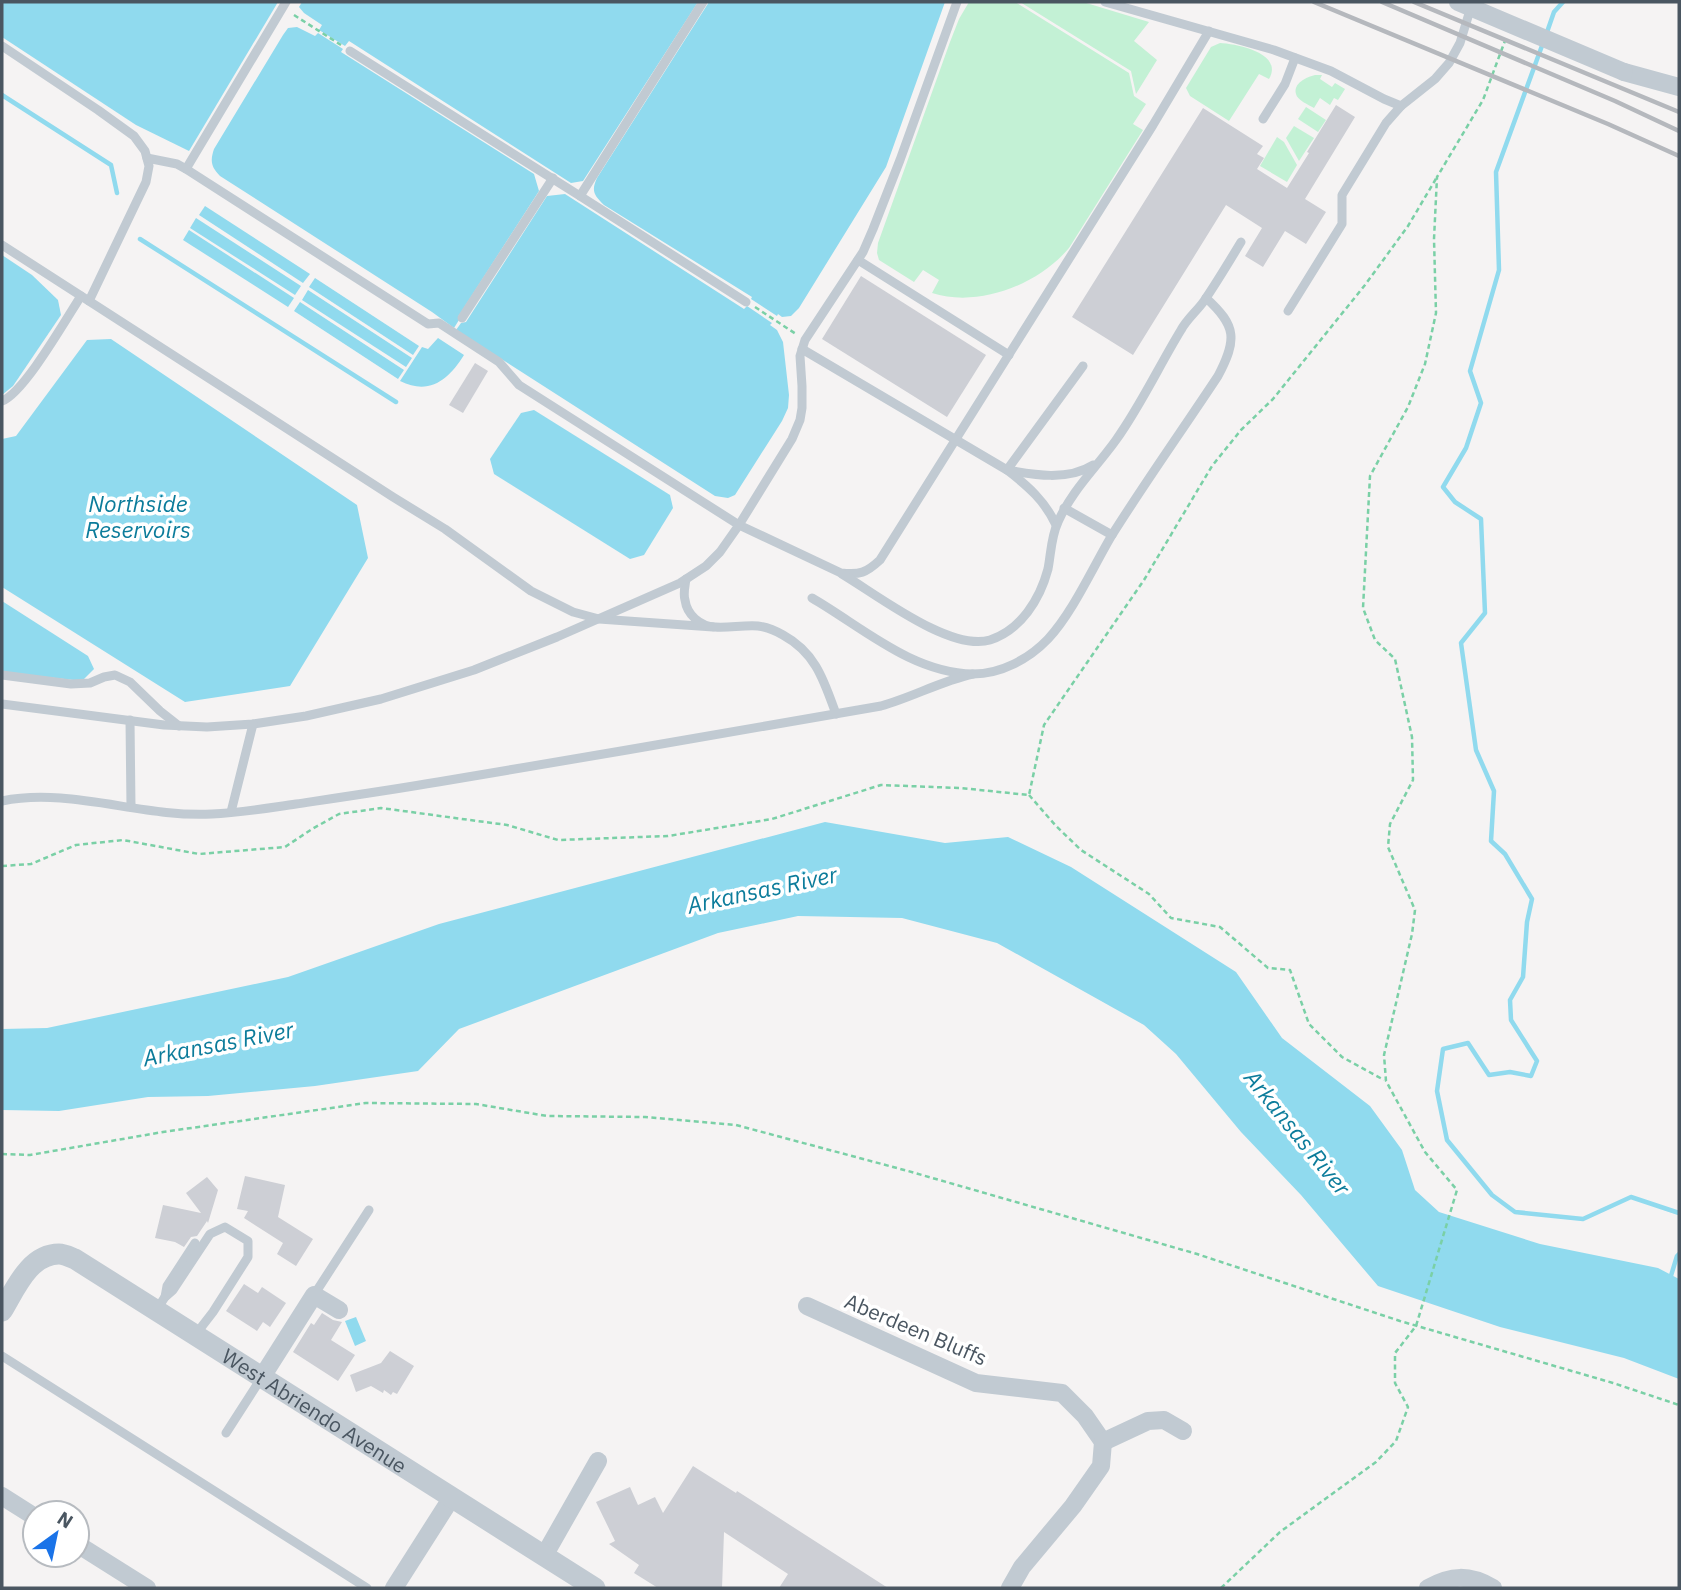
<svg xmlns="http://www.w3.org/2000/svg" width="1681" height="1590" font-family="'IBM Plex Sans',sans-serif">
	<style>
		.green { fill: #c3f1d5 }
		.water { fill: #90daee }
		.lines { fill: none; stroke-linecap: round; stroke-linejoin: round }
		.stream { stroke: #90daee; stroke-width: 4.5 }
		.building { fill: #cdcfd5 }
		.path { stroke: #7ad0a6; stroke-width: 2.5; stroke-dasharray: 5 3.5; stroke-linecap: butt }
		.service { stroke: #c1cad2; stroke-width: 9 }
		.minor { stroke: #c1cad2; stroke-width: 18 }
		.tertiary { stroke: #c1cad2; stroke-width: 21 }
		.rail { stroke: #b5b8bd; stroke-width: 4.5 }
		.minor-bridge { stroke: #c1cad2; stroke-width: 18 }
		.labels { text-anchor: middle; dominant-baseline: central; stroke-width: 7; stroke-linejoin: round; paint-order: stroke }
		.street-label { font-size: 21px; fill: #4a5661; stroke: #fff }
		.water-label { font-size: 23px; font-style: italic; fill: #0c7c9b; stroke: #fff }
	</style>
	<rect width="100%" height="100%" fill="#f5f3f3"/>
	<!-- green -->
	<g class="green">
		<path d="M969,2H1015L1129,73L1134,96L1146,104L1133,124L1143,130L1069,248C1038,285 978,308 932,293L939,280L923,270L914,282L879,260L877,253L878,243L950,42L959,19Z"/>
		<polygon points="1020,2 1083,2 1149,22 1134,41 1157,60 1136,94 1131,71"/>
		<path d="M1220,43C1237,44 1284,53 1269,79L1259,74L1229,121L1190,96L1186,88L1211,47Z"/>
		<path d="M1315,75H1322L1320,79L1332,87L1335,83L1345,89L1338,100L1334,98L1330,105L1320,98L1314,108C1309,105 1297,100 1296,94C1293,83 1307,77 1315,75Z"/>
		<polygon points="1306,107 1326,120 1318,132 1298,119"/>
		<polygon points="1294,126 1314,138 1299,161 1286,138"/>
		<polygon points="1277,137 1284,142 1297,165 1287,182 1260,166"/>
	</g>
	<!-- water -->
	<g class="water">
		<polygon points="2,2 278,2 189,151 136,125 2,37"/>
		<polygon points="302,2 698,2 583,181 571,183 349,41 345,46 319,30 322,25 304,13 299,7"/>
		<path d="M709,2H945L886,167L799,308L791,316L782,317L778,314L777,316L751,299L752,297L604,205C594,195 591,191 597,178Z"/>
		<path d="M297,27L315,36L318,33L343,49L341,52L534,174L539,191L458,317L459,320L454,328L432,312L220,176C211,167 210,161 214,149L283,35L288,28Z"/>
		<polygon points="565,194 744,309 747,306 772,323 770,325 777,330 783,342 789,395 788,408 782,421 735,495 728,498 715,496 456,330 461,323 466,322 547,196"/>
		<polygon points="205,206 310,274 303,283 199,215"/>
		<polygon points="196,218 301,286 295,295 190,228"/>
		<polygon points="189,230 294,298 288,307 183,240"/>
		<polygon points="2,255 32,275 58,300 61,315 13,386 2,395"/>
		<polygon points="315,278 419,346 413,355 309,287"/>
		<polygon points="308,290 412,358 406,367 302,300"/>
		<polygon points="300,302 404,370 398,379 294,311"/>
		<path d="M438,338L464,355C449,379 430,396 400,381L422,347L428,349Z"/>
		<polygon points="111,339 357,505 368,558 290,686 185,702 2,587 2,439 16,436 87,340"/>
		<polygon points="534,410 670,495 673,508 644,555 630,559 494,474 490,459 521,413"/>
		<polygon points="2,601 88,656 94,669 82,681 2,672"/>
		<polygon points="825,822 945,843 1008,837 1071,867 1236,972 1282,1038 1370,1106 1402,1150 1415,1190 1439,1212 1540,1244 1658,1268 1679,1279 1679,1379 1624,1358 1500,1327 1378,1286 1301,1195 1241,1132 1176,1054 1144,1025 997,943 902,918 798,916 718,933 459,1029 418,1071 315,1086 208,1096 148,1097 59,1111 2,1110 2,1029 47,1028 288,977 439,924"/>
		<polygon points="356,1317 366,1341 355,1346 345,1321"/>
	</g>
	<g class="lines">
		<!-- stream -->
		<g class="stream">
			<polyline points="1546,35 1554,12 1563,2"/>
			<polyline points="1543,43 1496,172 1499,270 1470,371 1481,403 1466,448 1443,487 1455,502 1481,519 1485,613 1461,643 1476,750 1494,791 1491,841 1505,854 1532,899 1527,922 1523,977 1510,1000 1511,1020 1537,1061 1531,1076 1510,1072 1489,1075 1468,1043 1443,1049 1437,1091 1447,1140 1492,1195 1515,1212 1583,1219 1631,1197 1679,1213"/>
			<polyline points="2,95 111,165 117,193"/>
			<polyline points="140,239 396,402"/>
			<polyline points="1670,1279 1677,1256 1679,1254"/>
		</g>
	</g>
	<!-- building -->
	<g class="building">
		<polygon points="1336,105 1355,117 1305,199 1326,212 1306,244 1285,231 1263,267 1245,256 1262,228 1226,205 1133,355 1072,317 1203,108 1263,146 1257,154 1264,158 1257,169 1287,188 1309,153 1307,152"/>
		<polygon points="861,276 986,355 947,417 822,339"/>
		<polygon points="475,363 488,371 463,413 449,405"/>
		<polygon points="245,1176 285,1185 278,1217 313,1239 296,1266 277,1254 283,1243 244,1218 248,1211 237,1209"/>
		<polygon points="207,1177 218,1190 208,1223 207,1221 197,1236 191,1237 184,1247 175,1242 155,1238 163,1205 201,1213 186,1193"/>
		<polygon points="244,1284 258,1293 262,1287 286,1303 270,1327 263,1322 257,1331 226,1311"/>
		<polygon points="322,1313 333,1320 342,1322 331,1340 355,1355 338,1381 293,1352 311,1323 314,1325"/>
		<polygon points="390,1351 414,1366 397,1394 393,1392 391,1395 384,1390 383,1393 371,1386 356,1392 350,1375 381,1363"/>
		<polygon points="693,1466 736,1493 737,1491 888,1588 779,1588 788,1574 724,1532 722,1588 658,1588 634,1573 639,1565 609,1544 615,1541 596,1502 630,1487 638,1505 655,1497 663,1513"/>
	</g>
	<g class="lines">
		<!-- path -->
		<g class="path">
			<polyline points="294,15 341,45"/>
			<polyline points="755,307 796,334"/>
			<polyline points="1029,795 1056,826 1081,850 1149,894 1171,918 1220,927 1268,968 1290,970 1309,1024 1342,1057 1384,1080"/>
			<polyline points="2,866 31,864 76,845 123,840 199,854 285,847 312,829 339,814 381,808 507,825 558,840 668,836 772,819 881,785 960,788 1029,795 1044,725 1144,580 1212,466 1241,430 1273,399 1365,285 1408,226 1437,177"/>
			<polyline points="2,1154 30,1155 163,1132 366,1103 476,1104 547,1116 645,1117 736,1125 908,1171 1197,1254 1400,1321 1613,1383 1679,1405"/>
			<polyline points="1221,1588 1280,1532 1376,1462 1396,1441 1408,1407 1395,1383 1395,1353 1416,1326 1457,1190 1425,1152 1386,1081 1384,1055 1412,934 1415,910 1388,847 1390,824 1413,780 1412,737 1395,659 1375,640 1363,608 1370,476 1408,407 1425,364 1436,313 1434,239 1437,177 1483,100 1506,38"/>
		</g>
		<!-- service -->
		<g class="service">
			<polyline points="703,2 580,196 746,302"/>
			<path d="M957,2L900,160L873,229L863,252L805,340L800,356L802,386V408L800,420L792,439L739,525L841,573C860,575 866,573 880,560L1153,125L1209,31"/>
			<polyline points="1105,2 1274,50 1331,71 1384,99 1401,106"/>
			<polyline points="2,46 98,110 134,136 145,151 149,166 146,182 89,301"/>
			<polyline points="350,51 580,196"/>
			<polyline points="1263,119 1285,84 1295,58"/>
			<polyline points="186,169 286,2"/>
			<polyline points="2,245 393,497 445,529 531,591 573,612 599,619 713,627"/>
			<polyline points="858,260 1009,355"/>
			<polyline points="1288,311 1342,224 1342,195 1386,123 1401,106 1435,79 1449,63 1460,43 1471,7"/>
			<polyline points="462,318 553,178"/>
			<path d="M802,349L1007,470C1034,475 1068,481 1093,465"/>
			<path d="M2,401C24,393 66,319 81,296"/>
			<polyline points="1064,508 1112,535"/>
			<path d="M1056,525C1045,501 1028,486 1007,470L1083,366"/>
			<path d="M842,574C876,594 950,652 990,640C1021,630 1040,599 1048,569C1051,553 1051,537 1058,522C1072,490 1096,468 1116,440C1141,405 1159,366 1181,330C1187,319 1197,311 1204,301C1217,282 1229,262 1241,242"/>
			<path d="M686,579C685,586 683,594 685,600C687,615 700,626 715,627C729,628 743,625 758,626C766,627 776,631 783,635C816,653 824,681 836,714"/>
			<path d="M812,598C862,627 912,673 973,674C1001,674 1029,659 1048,639C1073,612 1093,567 1112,535C1146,481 1183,429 1218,376C1237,340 1237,326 1206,298"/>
			<polyline points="2,675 71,684 90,683 104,677 115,675 130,682 160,711 179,726"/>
			<polyline points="2,704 164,725 207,727 253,724 306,716 381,699 474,670 557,637 680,583 706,566 720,552 739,525 519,385 499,362 439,323 428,324 186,169 177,164 147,158"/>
			<polyline points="130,720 131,807"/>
			<path d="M2,801C70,787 143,818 212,814C240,813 268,808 296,804C343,797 391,790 438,782C586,758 733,731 881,706C913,697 941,681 973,674"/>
			<polyline points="231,812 253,724"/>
			<polyline points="314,1295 369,1210"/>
			<polyline points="165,1297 167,1286 195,1243"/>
			<polyline points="157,1309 165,1297 173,1290 210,1234 225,1227 248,1241 248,1257 213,1312 196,1334"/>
			<polyline points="2,1356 367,1588"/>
			<polyline points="226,1433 262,1377"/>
		</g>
		<!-- minor -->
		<g class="minor">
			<polyline points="1624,72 1679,87"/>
			<polyline points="807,1306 976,1383 1062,1393 1085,1416 1103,1442 1101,1466 1073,1506 1022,1567 1010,1588"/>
			<polyline points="262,1377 314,1295 339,1310"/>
			<polyline points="1103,1442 1148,1421 1164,1420 1183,1431"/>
			<polyline points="2,1496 35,1517"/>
			<polyline points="77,1544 147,1588"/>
			<polyline points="544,1556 598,1461"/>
			<polyline points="394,1588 452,1497"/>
			<path d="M1428,1588C1451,1575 1469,1574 1493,1588"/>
		</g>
		<!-- tertiary -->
		<path class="tertiary" id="s1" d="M2,1311C15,1290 29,1254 59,1254C64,1254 70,1257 75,1259L595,1588"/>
		<!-- rail -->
		<g class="rail">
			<polyline points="1314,2 1608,124 1679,156"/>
			<polyline points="1382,2 1615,101 1679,131"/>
			<polyline points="1414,2 1679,112"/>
		</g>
		<!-- minor-bridge -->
		<polyline class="minor-bridge" points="1458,2 1624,72"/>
	</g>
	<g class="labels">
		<!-- street labels -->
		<g class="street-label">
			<text transform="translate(916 1329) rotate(23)">Aberdeen Bluffs</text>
			<text stroke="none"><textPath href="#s1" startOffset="385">West Abriendo Avenue</textPath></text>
		</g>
		<!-- water labels -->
		<g class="water-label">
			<text x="138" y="503">Northside<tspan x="138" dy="26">Reservoirs</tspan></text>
			<text transform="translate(762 889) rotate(-12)">Arkansas River</text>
			<text transform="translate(218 1043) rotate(-11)">Arkansas River</text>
			<text transform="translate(1298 1132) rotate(51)">Arkansas River</text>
		</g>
	</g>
	<!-- border -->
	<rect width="1681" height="1590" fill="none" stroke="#4a5661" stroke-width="7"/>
	<!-- north arrow -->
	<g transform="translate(56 1534) rotate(33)"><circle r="33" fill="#ffffff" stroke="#b7bbc0" stroke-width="2"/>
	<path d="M0-5L12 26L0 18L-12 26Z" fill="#1a73e8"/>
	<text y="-10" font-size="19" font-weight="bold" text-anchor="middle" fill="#4a5661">N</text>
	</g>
</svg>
